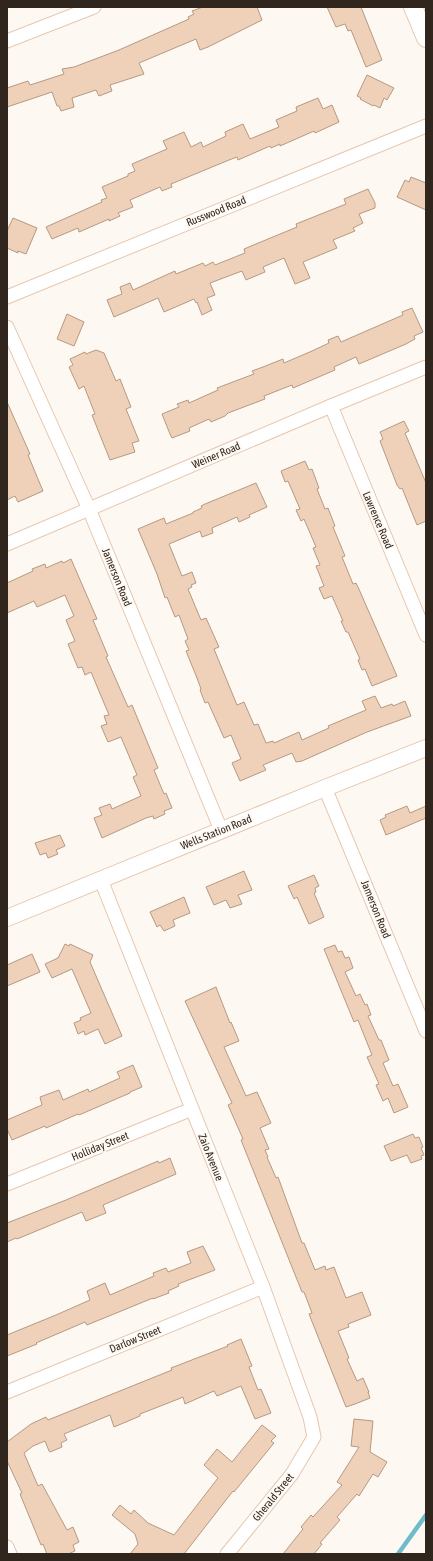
<svg xmlns="http://www.w3.org/2000/svg" width="433" height="1561" font-family="'Asap Condensed',sans-serif">
	<style>
		.lines { fill: none; stroke-linecap: round; stroke-linejoin: round }
		.stream { stroke: #6ebcca; stroke-width: 4.5 }
		.building { fill: #efd1b9; stroke: #b59982 }
		.minor-casing { stroke: #e5c7b0; stroke-width: 15 }
		.tertiary-casing { stroke: #e5c7b0; stroke-width: 18 }
		.secondary-casing { stroke: #e5c7b0; stroke-width: 20 }
		.minor { stroke: #fff; stroke-width: 13 }
		.tertiary { stroke: #fff; stroke-width: 16 }
		.secondary { stroke: #fff; stroke-width: 18 }
		.labels { text-anchor: middle; dominant-baseline: central; stroke-width: 3.5; stroke-linejoin: round; paint-order: stroke }
		.street-label { font-size: 11px; fill: #31261d; stroke: #fef8f3 }
	</style>
	<rect width="100%" height="100%" fill="#fef8f3"/>
	<g class="lines">
		<!-- stream -->
		<polyline class="stream" points="398,1554 426,1515"/>
	</g>
	<!-- building -->
	<g class="building">
		<polygon points="203,7 257,7 262,20 208,47 200,50 196,39 139,63 144,74 110,85 112,91 99,96 96,90 72,98 74,107 61,111 59,106 57,106 52,92 7,107 7,88 28,81 30,85 64,74 62,69 74,67 119,50 189,19 188,17 194,14 192,11"/>
		<polygon points="327,7 361,7 382,60 366,67 351,30 348,31 345,24 336,27"/>
		<polygon points="367,75 394,88 387,100 384,98 380,108 374,105 373,106 360,99 361,98 357,96"/>
		<polygon points="318,98 323,109 332,105 339,122 315,133 314,131 280,146 280,144 271,148 270,146 238,160 237,157 229,160 171,184 172,187 162,191 160,187 130,200 133,207 118,213 120,216 109,221 109,219 79,232 78,228 52,239 46,227 102,202 101,200 107,198 102,187 128,176 128,174 135,171 132,164 167,149 163,141 184,132 191,147 201,142 203,147 226,136 225,132 243,124 250,139 279,127 276,120 297,111 296,107"/>
		<polygon points="411,177 426,183 426,210 397,197 405,180 409,182"/>
		<polygon points="368,189 375,203 375,208 359,214 363,223 353,228 355,231 333,240 337,248 303,262 310,278 295,284 284,258 263,267 265,272 246,280 242,271 210,283 215,295 207,298 212,310 202,315 197,302 196,303 194,299 164,312 158,298 114,317 107,300 122,294 120,287 130,283 133,290 175,271 176,274 203,263 205,266 213,262 215,265 245,253 244,249 297,227 296,224 346,204 344,199"/>
		<polygon points="13,218 37,228 26,254 18,251 18,253 7,248 7,231"/>
		<polygon points="412,308 423,332 414,336 415,339 406,344 359,364 356,357 334,367 335,370 293,388 292,385 264,396 265,399 228,413 225,416 211,422 209,419 189,428 190,431 172,438 170,434 162,414 179,407 177,404 188,400 189,403 218,390 217,388 254,374 252,371 263,367 283,359 284,363 312,351 329,343 328,340 338,336 341,342 403,315 402,312"/>
		<polygon points="67,314 84,322 74,346 57,339"/>
		<polygon points="96,350 104,353 116,381 120,379 131,407 126,409 139,441 132,443 135,452 110,460 92,415 95,414 84,386 79,389 69,367 73,365 70,359 85,352 86,354"/>
		<polygon points="7,402 30,454 28,455 43,491 18,502 15,496 7,500"/>
		<polygon points="404,421 409,431 405,433 426,483 426,521 417,525 402,488 400,489 397,485 380,441 383,439 380,432"/>
		<polygon points="305,461 309,470 312,469 319,488 317,489 325,509 328,508 335,526 333,527 345,556 342,557 353,584 356,583 358,587 397,676 372,686 365,669 362,670 358,660 360,659 348,632 346,632 341,621 343,621 332,596 324,599 319,588 324,586 316,566 320,565 313,548 316,547 304,519 301,521 296,510 300,509 288,481 285,482 281,471"/>
		<polygon points="256,483 267,507 249,515 250,517 239,522 237,517 212,528 213,533 202,537 200,531 169,544 182,576 192,572 196,583 191,585 192,587 188,589 201,620 206,618 219,647 214,649 237,705 244,702 254,725 258,724 266,743 273,741 274,743 299,732 302,740 329,728 328,726 366,710 362,701 375,696 381,708 392,704 393,706 405,701 411,716 367,732 302,761 296,762 292,753 263,765 266,770 240,781 232,763 241,759 231,735 224,738 208,702 205,703 200,690 201,689 197,678 186,651 189,650 185,641 188,639 179,615 175,617 167,597 165,598 157,574 138,529 164,518 166,524 193,513 193,512 202,508 201,506 205,504"/>
		<polygon points="71,559 97,619 93,620 108,656 106,657 128,707 132,705 158,768 154,770 164,794 166,793 172,808 164,811 165,814 154,819 153,816 146,818 102,838 94,818 102,815 99,808 110,804 112,809 141,796 133,777 137,775 121,737 108,742 101,726 107,724 104,716 109,715 91,672 85,675 82,667 78,668 68,644 75,641 66,620 74,616 65,595 37,607 34,601 7,613 7,583 33,571 32,569 45,564 46,568 62,561 63,563"/>
		<polygon points="407,806 410,813 426,806 426,818 386,835 380,820 386,817 385,815"/>
		<polygon points="60,835 65,846 56,850 58,854 48,858 46,853 40,855 35,843"/>
		<polygon points="244,871 252,890 238,895 242,904 230,908 226,900 214,905 206,887"/>
		<polygon points="314,875 319,886 315,888 316,892 314,893 324,917 309,924 297,897 294,899 288,886"/>
		<polygon points="184,897 190,913 173,920 175,926 164,931 160,925 157,927 150,912"/>
		<polygon points="65,944 69,946 70,944 93,955 90,962 122,1036 105,1044 98,1029 85,1035 84,1031 78,1034 74,1023 81,1020 80,1018 91,1013 72,969 52,978 45,964 58,958"/>
		<polygon points="335,945 338,952 342,951 345,958 349,957 353,968 345,972 356,996 360,994 365,1005 367,1004 371,1015 368,1016 379,1040 381,1040 389,1060 383,1063 393,1086 398,1084 408,1107 394,1113 388,1098 383,1101 376,1085 379,1084 367,1057 372,1055 358,1020 354,1022 324,949"/>
		<polygon points="32,954 40,972 7,986 7,965"/>
		<polygon points="216,987 230,1023 231,1022 239,1041 224,1047 246,1096 257,1092 271,1123 260,1128 269,1149 265,1150 268,1157 267,1157 276,1178 278,1177 302,1243 304,1243 315,1270 325,1266 326,1270 334,1267 346,1298 362,1292 371,1315 348,1324 349,1327 338,1331 349,1358 347,1359 357,1381 363,1378 369,1392 368,1392 370,1398 355,1404 346,1407 309,1314 312,1313 304,1292 302,1292 241,1140 243,1139 228,1105 232,1103 185,1001"/>
		<polygon points="133,1065 142,1087 130,1092 130,1093 79,1115 78,1114 46,1128 45,1126 12,1140 7,1129 7,1120 42,1105 40,1097 59,1090 63,1100 88,1089 89,1092 120,1078 117,1072"/>
		<polygon points="413,1134 415,1138 419,1137 423,1147 421,1148 424,1155 421,1156 422,1159 411,1163 407,1155 391,1161 384,1146"/>
		<polygon points="170,1158 176,1174 103,1205 106,1213 86,1221 82,1212 17,1239 16,1238 7,1242 7,1223 66,1200 158,1161 159,1163"/>
		<polygon points="203,1246 215,1270 178,1284 179,1286 168,1291 169,1293 153,1299 153,1298 87,1325 85,1322 36,1343 37,1344 7,1356 7,1335 56,1315 90,1300 87,1291 105,1283 110,1295 154,1276 153,1273 166,1268 168,1272 191,1263 187,1252"/>
		<polygon points="241,1339 252,1366 249,1367 258,1390 261,1389 271,1413 255,1419 241,1386 217,1396 214,1391 185,1404 183,1397 181,1398 140,1414 140,1416 114,1427 110,1415 64,1434 67,1440 61,1443 62,1447 50,1452 49,1451 45,1441 33,1446 24,1453 38,1486 42,1484 67,1530 73,1527 79,1542 73,1545 75,1551 68,1554 47,1554 43,1544 41,1545 20,1494 22,1493 7,1461 7,1442 31,1424 46,1417 48,1420 95,1401 172,1370 171,1368 228,1346 227,1345"/>
		<polygon points="354,1419 373,1421 370,1452 387,1462 378,1477 373,1474 359,1496 357,1494 337,1517 340,1520 320,1543 322,1544 314,1554 283,1554 303,1529 301,1527 311,1515 313,1517 342,1485 337,1482 359,1447 351,1446"/>
		<polygon points="262,1425 276,1436 271,1441 274,1443 234,1492 233,1491 184,1554 130,1554 138,1544 135,1534 112,1515 120,1505 131,1514 134,1510 148,1523 174,1535 218,1478 204,1465 217,1449 232,1462"/>
	</g>
	<g class="lines">
		<defs>
			<g id="minor">
				<polyline points="7,41 94,7"/>
				<polyline points="7,297 426,126"/>
				<polyline points="7,327 89,509 221,830"/>
				<polyline points="331,406 426,635"/>
				<polyline points="7,544 331,406 426,367"/>
				<polyline points="325,788 426,1031"/>
				<polyline points="101,880 263,1287 310,1417 314,1437 292,1474 227,1554"/>
				<polyline points="7,1184 192,1109"/>
				<polyline points="7,1392 263,1287"/>
				<polyline points="7,1547 10,1554"/>
			</g>
			<polyline id="tertiary" points="7,918 325,788 426,748"/>
			<polyline id="secondary" points="413,7 426,38"/>
		</defs>
		<!-- minor casing -->
		<use href="#minor" class="minor-casing"/>
		<!-- tertiary casing -->
		<use href="#tertiary" class="tertiary-casing"/>
		<!-- secondary casing -->
		<use href="#secondary" class="secondary-casing"/>
		<!-- minor -->
		<use href="#minor" class="minor"/>
		<!-- tertiary -->
		<use href="#tertiary" class="tertiary"/>
		<!-- secondary -->
		<use href="#secondary" class="secondary"/>
	</g>
	<g class="labels">
		<!-- street labels -->
		<g class="street-label">
			<text transform="translate(216 211) rotate(-22)">Russwood Road</text>
			<text transform="translate(216 455) rotate(-23)">Weiner Road</text>
			<text transform="translate(378 520) rotate(67)">Lawrence Road</text>
			<text transform="translate(117 577) rotate(68)">Jamerson Road</text>
			<text transform="translate(216 832) rotate(-22)">Wells Station Road</text>
			<text transform="translate(376 909) rotate(68)">Jamerson Road</text>
			<text transform="translate(100 1146) rotate(-22)">Holliday Street</text>
			<text transform="translate(211 1157) rotate(68)">Zaio Avenue</text>
			<text transform="translate(135 1339) rotate(-22)">Darlow Street</text>
			<text transform="translate(273 1497) rotate(-51)">Gherald Street</text>
		</g>
	</g>
	<!-- border -->
	<rect width="433" height="1561" fill="none" stroke="#31261d" stroke-width="16"/>
</svg>
